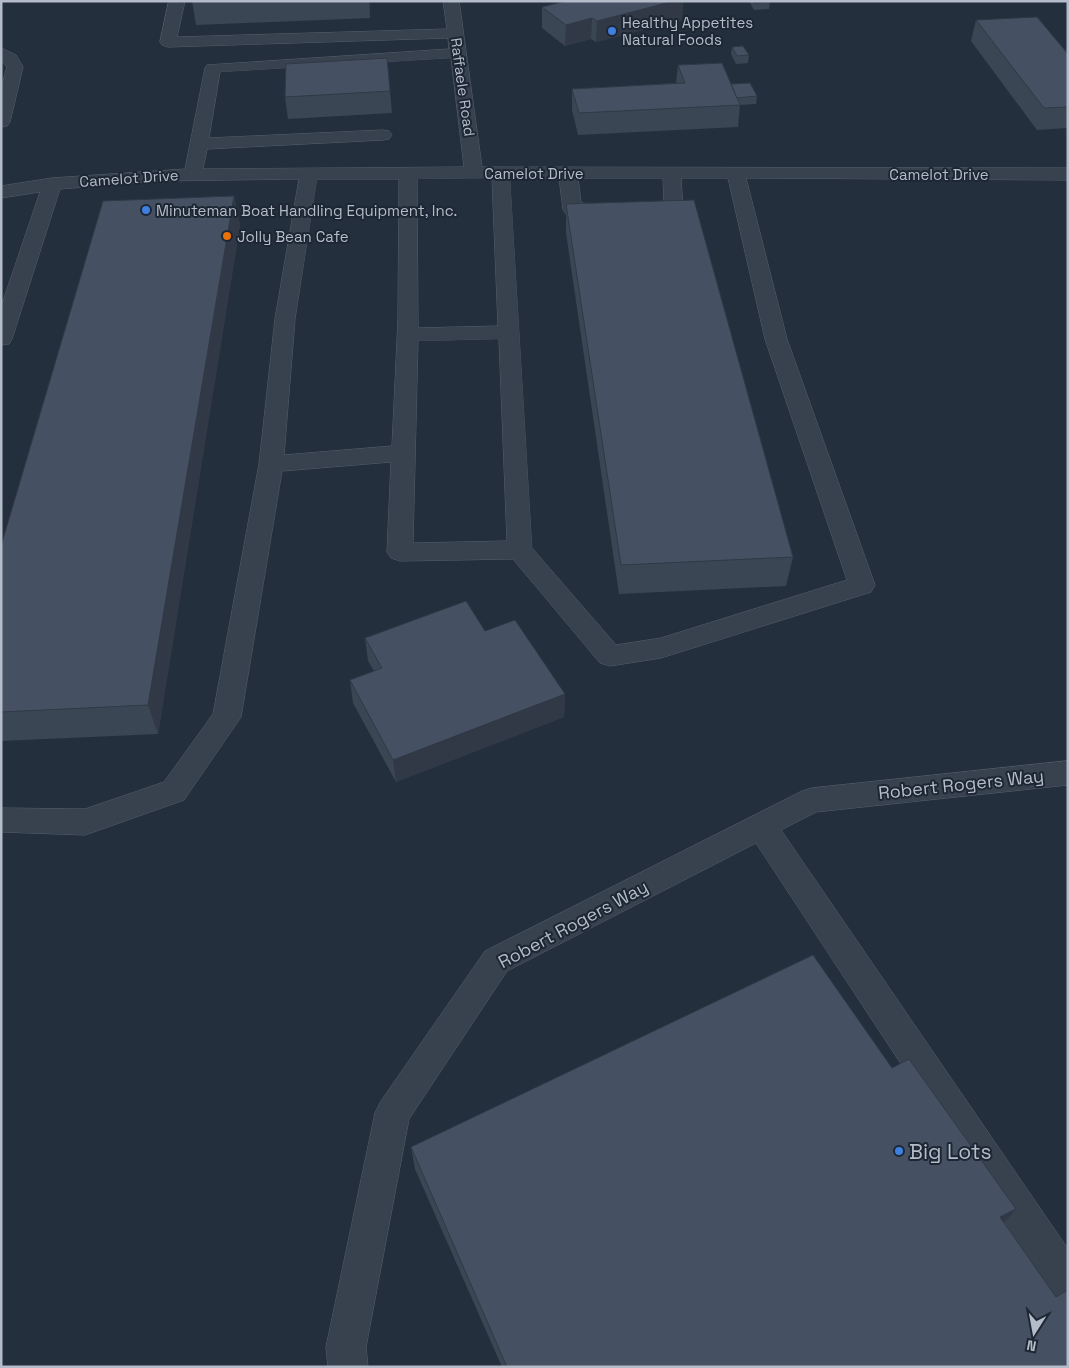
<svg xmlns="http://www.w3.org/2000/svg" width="1069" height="1368" font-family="'Space Grotesk',sans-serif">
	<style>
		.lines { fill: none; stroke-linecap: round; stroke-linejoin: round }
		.minor-casing { stroke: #565f6c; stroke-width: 1 }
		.minor { fill: #38414e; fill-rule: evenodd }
		.wall { fill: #3b4654 }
		.shaded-wall { fill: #303945 }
		.building { fill: #455162; stroke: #303945 }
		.shop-dot { fill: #3f7fe0; stroke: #1d2633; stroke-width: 2 }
		.food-dot { fill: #e8710a; stroke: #1d2633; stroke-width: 2 }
		.labels { text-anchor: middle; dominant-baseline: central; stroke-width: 4; stroke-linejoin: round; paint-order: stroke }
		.far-poi-label { font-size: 15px; fill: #b4bcc9; stroke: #1d2633; text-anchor: start }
		.far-street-label { font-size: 15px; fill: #b4bcc9; stroke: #1d2633 }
		.street-label { font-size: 18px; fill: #b4bcc9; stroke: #1d2633 }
		.near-poi-label { font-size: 21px; fill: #b4bcc9; stroke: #1d2633; text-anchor: start }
	</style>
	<rect width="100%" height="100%" fill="#242f3e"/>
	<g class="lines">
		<defs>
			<g id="minor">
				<path d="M169,1H185L177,37L447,29L443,1H459L482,167L1068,168V180L746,178L787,339L875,585L871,592L661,658L610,666L600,663L513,559L400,561L391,558L387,552L391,462L282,471L241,717L184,800L85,835L1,832V808L85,809L164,782L213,714L259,464L275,319L299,179L159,181L60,189L12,339L9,344L1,345V307L40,192L1,198V186L52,178L185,169L205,68L207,65L449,49L448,38L168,47L162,45L160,42ZM451,58L464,167L203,169L207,149L383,140L389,139L392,135L389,131L383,130L209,138L220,72ZM492,178L498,326L418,328L417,179ZM510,178H559L563,209L565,213C579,216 597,216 611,213L613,209L611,205L581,203L578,178H663L664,203L638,205L636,209L638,213L645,215L681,213L683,209L681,178H728L765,339L847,580L661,638L616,645L532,548ZM317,179H399L398,319L392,446L284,455L295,319ZM499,339L507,541L413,543L418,341Z"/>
				<polygon points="1,48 16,55 23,67 10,122 7,126 1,127 1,88 7,67 1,60"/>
				<polygon points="1068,761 1068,785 816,812 781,830 1068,1249 1068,1302 1054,1297 756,843 507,971 409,1119 366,1347 368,1367 328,1367 326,1347 375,1113 381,1101 485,951 802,791 812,788"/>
			</g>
		</defs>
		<!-- minor casing -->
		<use href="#minor" class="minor-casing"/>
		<!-- minor -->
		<use href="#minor" class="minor"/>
	</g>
	<!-- wall -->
	<g class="wall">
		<polygon points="192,1 370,1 370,18 196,25"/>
		<polygon points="564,1 683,1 682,20 596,42 591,39 565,46 542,28 542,7"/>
		<polygon points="749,1 770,1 769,9 754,10"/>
		<polygon points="976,20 1068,54 1068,128 1037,130 971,41"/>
		<polygon points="732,47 749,55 748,63 736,64 731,54"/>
		<polygon points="387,58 392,113 288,119 285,97"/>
		<polygon points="678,65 731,84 757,96 756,104 740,105 738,127 578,135 572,110 572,89 676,83"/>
		<polygon points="234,196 240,225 158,734 1,741 1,546"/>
		<polygon points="566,204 793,557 786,586 619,594 566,233"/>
		<polygon points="485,631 565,694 564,717 396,782 353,703 350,680 374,671 368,661 365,638"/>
		<polygon points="892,1068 1016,1209 1004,1222 1056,1297 1068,1367 502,1367 415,1169 411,1147"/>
	</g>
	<!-- shaded-wall -->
	<g class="shaded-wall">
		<polygon points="369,1 370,1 370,18"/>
		<polygon points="674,1 683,1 682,20 596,42 597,21"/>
		<polygon points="592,18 591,39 565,46 566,25"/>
		<polygon points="234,196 240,225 158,734 148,705"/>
		<polygon points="565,694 564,717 396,782 393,760"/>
		<polygon points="1016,1209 999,1228 1000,1217"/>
	</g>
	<!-- building -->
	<g class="building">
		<polygon points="566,1 674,1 597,21 592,18 566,25 542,7"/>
		<polygon points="754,1 770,1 770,2 755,3"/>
		<polygon points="1037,17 1068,54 1068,107 1044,108 976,20"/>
		<polygon points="743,46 749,55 737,56 732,47"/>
		<polygon points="387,58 390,91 285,97 286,64"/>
		<polygon points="722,63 740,105 579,113 572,89 685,83 678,65"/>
		<polygon points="750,83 757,96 737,98 731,84"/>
		<polygon points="234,196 148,705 1,712 1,546 103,201"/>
		<polygon points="694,200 793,557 621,565 566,204"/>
		<polygon points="466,601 485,631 515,620 565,694 393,760 350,680 382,668 365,638"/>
		<polygon points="813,955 892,1068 909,1059 1016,1209 1000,1217 1056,1297 1068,1290 1068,1367 507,1367 411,1147"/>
	</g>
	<!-- markers -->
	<g class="shop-dot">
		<circle cx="612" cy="31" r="5"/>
		<circle cx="146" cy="210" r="5"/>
		<circle cx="899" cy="1151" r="5"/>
	</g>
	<circle class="food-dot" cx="227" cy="236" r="5"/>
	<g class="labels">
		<!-- far-poi labels -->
		<g class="far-poi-label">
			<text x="622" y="22">Healthy Appetites<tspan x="622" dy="17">Natural Foods</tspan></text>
			<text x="156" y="210">Minuteman Boat Handling Equipment, Inc.</text>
			<text x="237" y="236">Jolly Bean Cafe</text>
		</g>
		<!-- far-street labels -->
		<g class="far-street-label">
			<text transform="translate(463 87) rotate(82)">Raffaele Road</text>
			<text x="534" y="173">Camelot Drive</text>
			<text x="939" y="174">Camelot Drive</text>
			<text transform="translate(129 178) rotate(-4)">Camelot Drive</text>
		</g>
		<!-- street labels -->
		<g class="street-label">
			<text transform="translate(961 784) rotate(-6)">Robert Rogers Way</text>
			<text transform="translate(573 924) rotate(-28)">Robert Rogers Way</text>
		</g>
		<!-- near-poi labels -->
		<g class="near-poi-label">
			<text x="909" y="1151">Big Lots</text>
		</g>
	</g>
	<!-- border -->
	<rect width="1069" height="1368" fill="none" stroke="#b4bcc9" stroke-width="5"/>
	<!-- north arrow -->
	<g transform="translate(1034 1333) rotate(191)" stroke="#1d2633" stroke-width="4" paint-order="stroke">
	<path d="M0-4L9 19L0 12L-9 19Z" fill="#b4bcc9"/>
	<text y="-8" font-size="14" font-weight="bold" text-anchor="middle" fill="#b4bcc9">N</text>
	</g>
</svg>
